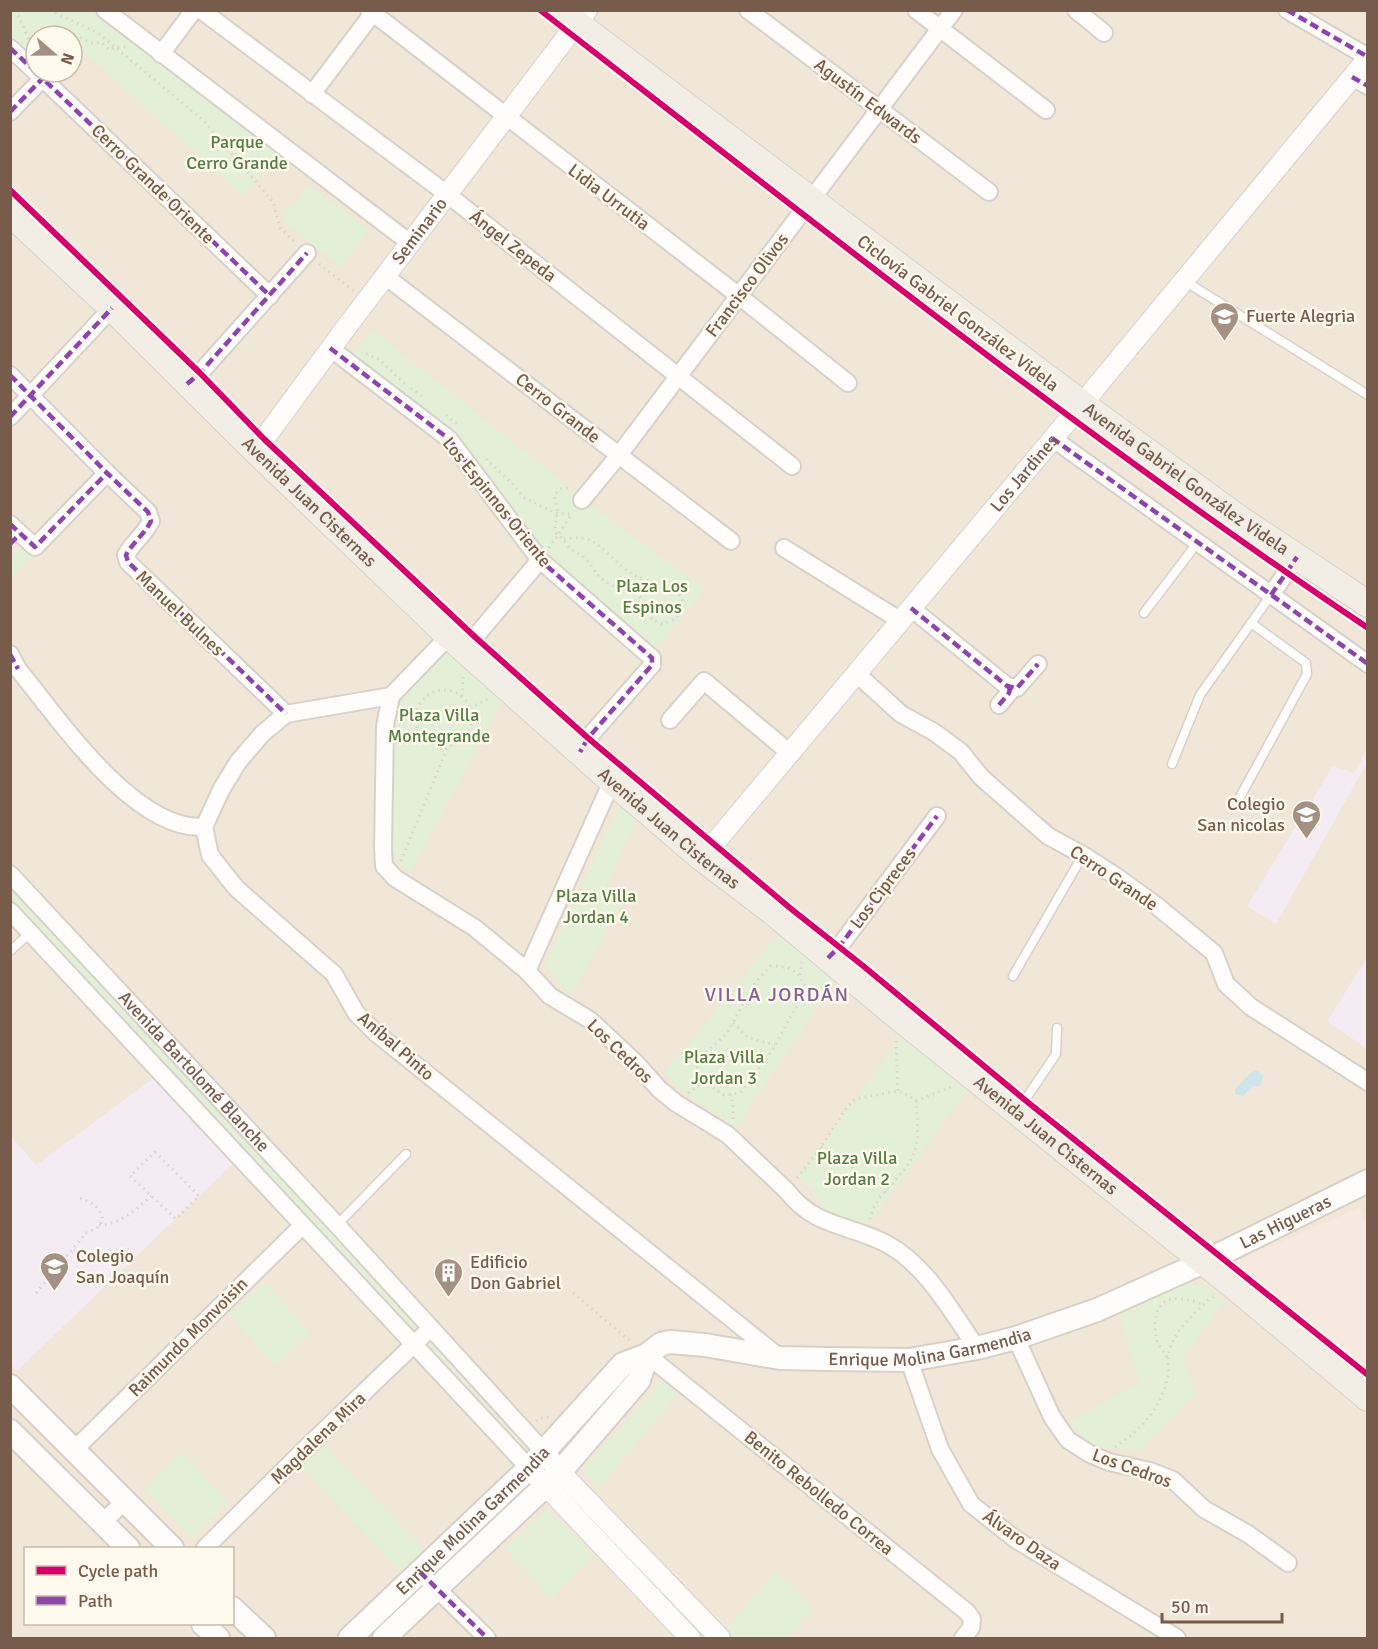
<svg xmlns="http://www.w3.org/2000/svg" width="1378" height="1649" font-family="Signika,sans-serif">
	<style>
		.residential { fill: #f0e7d9; fill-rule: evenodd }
		.commercial { fill: #f7e9e0 }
		.education { fill: #f4ebf3 }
		.green { fill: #e3efd7 }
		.water { fill: #cde5e8 }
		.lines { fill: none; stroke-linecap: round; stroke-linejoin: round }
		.service-casing { stroke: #d7d1ca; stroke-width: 11 }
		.minor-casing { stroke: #d7d1ca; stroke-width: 20 }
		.tertiary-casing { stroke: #d7d1ca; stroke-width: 22 }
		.secondary-casing { stroke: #d7d0c8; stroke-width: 26 }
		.primary-casing { stroke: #d9d1ca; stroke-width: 28 }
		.path { stroke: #dad3ce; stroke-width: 3; stroke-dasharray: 1.5 4.5; stroke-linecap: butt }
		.service { stroke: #fefdfc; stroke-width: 8 }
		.minor { stroke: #fefdfc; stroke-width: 16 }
		.tertiary { stroke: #fefdfc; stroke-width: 20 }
		.secondary { stroke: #fefdfc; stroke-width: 22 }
		.primary { stroke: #f2eee6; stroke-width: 26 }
		.quiet { stroke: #8e44ad; stroke-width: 4.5; stroke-dasharray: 9 4.5; stroke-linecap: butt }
		.cycleway-casing { stroke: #fff9ee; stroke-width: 10 }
		.cycleway { stroke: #d6006c; stroke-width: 6 }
		.labels { text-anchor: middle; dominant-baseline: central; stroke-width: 5; stroke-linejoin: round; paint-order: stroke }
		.street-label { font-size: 18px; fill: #775c4b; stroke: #fff9ee }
		.park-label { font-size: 18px; fill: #537d42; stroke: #fff9ee }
		.poi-label { font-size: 18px; fill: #775c4b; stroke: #fff9ee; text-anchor: start }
		.neighbourhood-label { font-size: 20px; letter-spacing: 1.5px; fill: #846393; stroke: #fff9ee }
	</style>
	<rect width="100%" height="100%" fill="#f7f4ec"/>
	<!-- residential -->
	<path class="residential" d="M11,11H1367V1638H11ZM36,36H72V72H36ZM26,1548H232V1624H26Z"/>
	<!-- commercial -->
	<polygon class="commercial" points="1359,1208 1367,1228 1367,1371 1234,1262"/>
	<!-- education -->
	<g class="education">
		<polygon points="1367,749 1367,763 1276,924 1247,906 1333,766 1354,773"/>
		<polygon points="1367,958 1367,1049 1327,1021"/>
		<polygon points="159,1074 240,1157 17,1371 10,1364 10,1135 36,1165"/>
	</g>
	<!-- green -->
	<g class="green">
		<polygon points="11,11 98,11 280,150 244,196 81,50 72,58 72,36 36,36 36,66 11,43"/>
		<polygon points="309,184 369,231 341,267 281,220"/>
		<polygon points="373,330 596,509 706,590 655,648 547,554 454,434 352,352"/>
		<polygon points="23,543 34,554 11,579 11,556"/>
		<polygon points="449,648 506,695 411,872 397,862 393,852 394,708"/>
		<polygon points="619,805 637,819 607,885 626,898 571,995 545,966"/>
		<polygon points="10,884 532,1446 525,1453 11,899"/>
		<polygon points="779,934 837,979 736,1127 686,1094 664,1073"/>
		<polygon points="905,1032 970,1087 863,1233 828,1220 815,1192 797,1177"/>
		<polygon points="265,1282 310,1333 276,1366 228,1315"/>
		<polygon points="1175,1283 1203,1285 1226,1300 1182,1359 1196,1393 1139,1451 1101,1447 1085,1440 1069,1422 1140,1382 1118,1311"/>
		<polygon points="661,1381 669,1382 679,1393 599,1488 582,1471"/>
		<polygon points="325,1445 428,1554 405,1576 301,1467"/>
		<polygon points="181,1452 228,1502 193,1538 145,1490"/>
		<polygon points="548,1508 594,1555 551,1600 505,1548"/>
		<polygon points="775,1571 813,1608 790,1638 735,1638 726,1629"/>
	</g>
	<!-- water -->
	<path class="water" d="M1258,1070L1263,1077L1260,1086H1253L1243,1096L1235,1094V1089C1242,1083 1248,1072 1258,1070Z"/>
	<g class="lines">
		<defs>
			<g id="service">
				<polyline points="1183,280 1368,395"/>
				<polyline points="1144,613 1198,542"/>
				<polyline points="1172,764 1200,695 1271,595"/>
				<polyline points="1240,797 1307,674 1306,663 1251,623"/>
				<polyline points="10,951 30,933"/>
				<polyline points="1013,976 1083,855"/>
				<polyline points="1018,1107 1025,1100 1056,1054 1057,1028"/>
				<polyline points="337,1225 406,1154"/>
			</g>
			<g id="minor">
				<polyline points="105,10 410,243"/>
				<polyline points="201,10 447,194 792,466"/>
				<polyline points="369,10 739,296 848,383"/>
				<polyline points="748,10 989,192"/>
				<polyline points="916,10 1046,110"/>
				<polyline points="1076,10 1104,33"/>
				<polyline points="1287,10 1368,57"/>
				<polyline points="10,48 36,72"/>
				<polyline points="161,54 194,10"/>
				<polyline points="36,72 270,296"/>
				<polyline points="1352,77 1368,86"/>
				<polyline points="312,94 373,13"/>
				<polyline points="10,112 43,78"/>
				<polyline points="385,276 731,541"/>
				<polyline points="330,348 449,439 540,560 652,658 652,665 588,738 580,752"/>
				<path d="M10,375L107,473L148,512L151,521C145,534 133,542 126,555L128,562L286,714"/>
				<polyline points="187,384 200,373 307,253"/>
				<polyline points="10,417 112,308"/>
				<polyline points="1052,438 1368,664"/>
				<polyline points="582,500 619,455 954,10"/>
				<polyline points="10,524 35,547 107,473"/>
				<polyline points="784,548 901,621"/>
				<polyline points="1271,595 1297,557"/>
				<polyline points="911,608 1007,686 1017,688 1038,664"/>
				<polyline points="465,649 540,560"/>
				<path d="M10,654L18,669C58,718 134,831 204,827L210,855L236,888L334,974L356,1013L376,1033L779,1357"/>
				<polyline points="857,674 901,714 934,732 961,752 981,777 1048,836 1083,855 1117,877 1157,906 1214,953 1226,984 1251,1007 1368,1082"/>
				<path d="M391,696L385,726L383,848L384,866L395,878L475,928L527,971L550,996L590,1020L636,1063L659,1089L676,1103L728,1135L787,1191C815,1228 850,1224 887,1244C927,1266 951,1311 977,1348"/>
				<polyline points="999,705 1009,693 1010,689 1007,686"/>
				<polyline points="670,720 704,681 791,754"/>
				<polyline points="204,827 221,790 238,762 263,733 286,714 391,696 449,636"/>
				<path id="s1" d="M10,874L337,1225L544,1452"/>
				<polyline points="10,911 529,1468"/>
				<polyline points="828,958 839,947 937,816"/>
				<polyline points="527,971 612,781"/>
				<polyline points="1016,1338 1052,1417 1068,1440 1090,1454 1109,1462 1150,1471 1173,1480 1204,1509 1248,1534 1288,1563"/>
				<polyline points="647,1355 967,1612 972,1619 971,1628 963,1638"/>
				<polyline points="909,1360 940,1449 971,1504 1015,1539 1177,1638"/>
				<polyline points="75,1449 302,1226"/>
				<polyline points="102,1523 125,1501"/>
				<polyline points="205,1548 306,1448 431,1328"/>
				<polyline points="430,1582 487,1638"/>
			</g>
			<g id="tertiary">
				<path id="s2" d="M254,449L264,439L342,333L587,10"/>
				<path id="s3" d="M702,858L1082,404L1368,58"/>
				<polyline points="544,1452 560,1472 720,1638"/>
				<polyline points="529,1468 690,1638"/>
			</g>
			<g id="secondary">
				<polyline points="10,1386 172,1548"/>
				<polyline points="10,1431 128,1548"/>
				<polyline points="232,1608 264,1638"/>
				<polyline points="203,1624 218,1638"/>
				<path id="s4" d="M350,1638L529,1468L623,1364L647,1355L661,1344L670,1342L705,1345L780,1358L829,1359L909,1360L977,1348L1016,1338L1097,1310L1204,1262L1368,1181"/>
				<polyline points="384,1638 560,1472 639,1380 647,1355"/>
			</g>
			<g id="primary">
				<path id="s5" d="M559,10L1082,404L1241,520L1368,604"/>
				<path id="s6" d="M10,213L112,308L254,449L449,636L612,781L702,858L772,911L896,1015L1234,1286L1368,1398"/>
			</g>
		</defs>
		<!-- service casing -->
		<use href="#service" class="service-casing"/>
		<!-- minor casing -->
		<use href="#minor" class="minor-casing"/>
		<!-- tertiary casing -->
		<use href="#tertiary" class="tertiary-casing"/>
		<!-- secondary casing -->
		<use href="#secondary" class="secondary-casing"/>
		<!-- primary casing -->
		<use href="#primary" class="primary-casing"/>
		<!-- path -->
		<g class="path">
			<polyline points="16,10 31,44"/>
			<polyline points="50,10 98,33 115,47 128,47"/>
			<polyline points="72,47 81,38 91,43 102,43 110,50 115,47 204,121 273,202 280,228 296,243"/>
			<polyline points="319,264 354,291"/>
			<polyline points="366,354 379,359 405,384"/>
			<polyline points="411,388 424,398"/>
			<polyline points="446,415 457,424"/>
			<polyline points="486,459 512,483 523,497 555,513 568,514 573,513"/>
			<path d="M564,539C571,538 580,537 587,539C607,547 618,568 639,578C652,583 666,583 677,593C683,597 682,602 683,609L675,619L663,624L652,620C637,576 621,599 598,575C594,571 591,564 587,560C582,554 573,552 568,546C564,541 562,537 556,533C554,522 557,523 557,514C558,507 554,501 555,494L560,489L571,488"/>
			<polyline points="549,548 572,514"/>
			<circle cx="444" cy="718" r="28"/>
			<polyline points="462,696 463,677"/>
			<polyline points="470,708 490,698"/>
			<polyline points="403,722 416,718"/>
			<polyline points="401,861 448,746"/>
			<path d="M770,966C791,966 798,970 806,989L772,1051L740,1093L724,1095L704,1082L695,1071L707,1052L727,1033L755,983Z"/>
			<polyline points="800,975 802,962"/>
			<polyline points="733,1023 749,1038 775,1045"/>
			<polyline points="896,1041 898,1091"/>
			<polyline points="688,1093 704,1082"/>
			<polyline points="730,1094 733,1103 733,1119"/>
			<polyline points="916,1101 954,1086"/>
			<polyline points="821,1147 887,1191"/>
			<polygon points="155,1152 199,1196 176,1219 130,1176"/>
			<path d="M797,1178L816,1154L847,1107L855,1099L898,1091L908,1095L916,1101C917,1118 920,1137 914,1153C905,1177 873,1195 870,1220"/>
			<path d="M99,1225C119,1225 137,1209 151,1196"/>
			<path d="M36,1293L86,1233L97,1228L103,1220C99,1206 92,1202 79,1198"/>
			<polyline points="573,1293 631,1342"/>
			<path d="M1167,1357C1164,1352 1160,1346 1157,1341C1155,1334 1155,1324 1156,1316C1160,1292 1187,1298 1204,1305"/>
			<polyline points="536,1421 540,1418 549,1417"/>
			<path d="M1115,1447C1141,1430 1160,1410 1167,1379C1169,1370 1167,1360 1169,1351C1175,1329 1194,1315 1209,1299L1214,1297"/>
		</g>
		<!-- service -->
		<use href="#service" class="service"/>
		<!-- minor -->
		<use href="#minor" class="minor"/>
		<!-- tertiary -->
		<use href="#tertiary" class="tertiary"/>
		<!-- secondary -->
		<use href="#secondary" class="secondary"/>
		<!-- primary -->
		<use href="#primary" class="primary"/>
		<!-- quiet -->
		<g class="quiet">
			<polyline points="1287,10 1368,57"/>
			<polyline points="10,48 36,72"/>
			<polyline points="36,72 270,296"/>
			<polyline points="1352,77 1368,86"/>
			<polyline points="10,112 43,78"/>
			<polyline points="330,348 449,439 540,560 652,658 652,665 588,738 580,752"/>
			<path d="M10,375L107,473L148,512L151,521C145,534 133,542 126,555L128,562L286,714"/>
			<polyline points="187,384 200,373 307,253"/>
			<polyline points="10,417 112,308"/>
			<polyline points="1052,438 1368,664"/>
			<polyline points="10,524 35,547 107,473"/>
			<polyline points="10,544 20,534"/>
			<polyline points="1271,595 1297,557"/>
			<polyline points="911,608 1007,686 1017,688 1038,664"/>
			<polyline points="10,654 18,669"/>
			<polyline points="999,705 1009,693 1010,689 1007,686"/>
			<polyline points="828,958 839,947 937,816"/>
			<polyline points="420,1572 487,1638"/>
		</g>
		<defs>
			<g id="cycleway">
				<path d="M540,10C812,221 1082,436 1368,628"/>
				<polyline points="10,190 200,373 264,439 475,637 588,738 790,908 862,965 1025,1100 1368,1375"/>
			</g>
		</defs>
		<!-- cycleway casing -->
		<use href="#cycleway" class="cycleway-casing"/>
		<!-- cycleway -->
		<use href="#cycleway" class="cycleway"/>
	</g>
	<!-- icons -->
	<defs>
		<symbol id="school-pin" viewBox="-11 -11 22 30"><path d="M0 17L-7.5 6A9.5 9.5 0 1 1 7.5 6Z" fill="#a49183" stroke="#fff9ee"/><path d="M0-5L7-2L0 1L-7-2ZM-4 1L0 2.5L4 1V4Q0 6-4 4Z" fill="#fff"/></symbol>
		<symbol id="building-pin" viewBox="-11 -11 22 30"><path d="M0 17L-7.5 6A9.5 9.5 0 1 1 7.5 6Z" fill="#a49183" stroke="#fff9ee"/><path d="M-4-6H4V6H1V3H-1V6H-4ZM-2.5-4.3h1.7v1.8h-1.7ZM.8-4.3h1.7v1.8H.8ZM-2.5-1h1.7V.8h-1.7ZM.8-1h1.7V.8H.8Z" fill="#fff"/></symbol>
	</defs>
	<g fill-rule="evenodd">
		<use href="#school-pin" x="1208" y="300" width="33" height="45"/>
		<use href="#school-pin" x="1290" y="798" width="33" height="45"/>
		<use href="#school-pin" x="38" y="1250" width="33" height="45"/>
		<use href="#building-pin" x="432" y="1256" width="33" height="45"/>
	</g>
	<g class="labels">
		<!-- street labels -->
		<g class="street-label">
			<text transform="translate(868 101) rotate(37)">Agustín Edwards</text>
			<text transform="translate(153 184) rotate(44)">Cerro Grande Oriente</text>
			<text transform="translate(609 197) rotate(37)">Lidia Urrutia</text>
			<text stroke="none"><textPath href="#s2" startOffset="274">Seminario</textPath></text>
			<text transform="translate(513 246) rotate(38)">Ángel Zepeda</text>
			<text transform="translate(747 285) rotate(-53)">Francisco Olivos</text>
			<text transform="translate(958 313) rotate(37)">Ciclovía Gabriel González Videla</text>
			<text transform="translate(558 408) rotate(38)">Cerro Grande</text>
			<text stroke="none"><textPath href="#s3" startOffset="502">Los Jardines</textPath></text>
			<text stroke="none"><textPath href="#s5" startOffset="783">Avenida Gabriel González Videla</textPath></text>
			<text stroke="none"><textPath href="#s6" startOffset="416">Avenida Juan Cisternas</textPath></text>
			<text transform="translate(497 502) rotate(51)">Los Espinnos Oriente</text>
			<text transform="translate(180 613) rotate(44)">Manuel Bulnes</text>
			<text stroke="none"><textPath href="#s6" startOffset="902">Avenida Juan Cisternas</textPath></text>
			<text transform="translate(1114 878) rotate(34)">Cerro Grande</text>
			<text transform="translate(883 888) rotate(-53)">Los Cipreces</text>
			<text transform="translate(396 1046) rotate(41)">Aníbal Pinto</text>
			<text transform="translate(620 1051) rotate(44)">Los Cedros</text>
			<text stroke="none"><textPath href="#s1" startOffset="270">Avenida Bartolomé Blanche</textPath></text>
			<text stroke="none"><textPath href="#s6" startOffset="1388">Avenida Juan Cisternas</textPath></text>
			<text stroke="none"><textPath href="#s4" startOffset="1083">Las Higueras</textPath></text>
			<text transform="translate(188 1337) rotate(-45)">Raimundo Monvoisin</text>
			<text stroke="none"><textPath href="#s4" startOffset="702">Enrique Molina Garmendia</textPath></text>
			<text transform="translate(318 1438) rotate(-44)">Magdalena Mira</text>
			<text transform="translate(1132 1468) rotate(20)">Los Cedros</text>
			<text transform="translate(819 1493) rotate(39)">Benito Rebolledo Correa</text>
			<text stroke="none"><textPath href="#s4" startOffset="170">Enrique Molina Garmendia</textPath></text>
			<text transform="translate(1022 1540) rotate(35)">Álvaro Daza</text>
		</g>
		<!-- park labels -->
		<g class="park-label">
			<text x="237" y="142">Parque<tspan x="237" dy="21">Cerro Grande</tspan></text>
			<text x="652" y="586">Plaza Los<tspan x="652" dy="21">Espinos</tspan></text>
			<text x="439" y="715">Plaza Villa<tspan x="439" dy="21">Montegrande</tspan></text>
			<text x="596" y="896">Plaza Villa<tspan x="596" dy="21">Jordan 4</tspan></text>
			<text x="724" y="1057">Plaza Villa<tspan x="724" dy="21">Jordan 3</tspan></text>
			<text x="857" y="1158">Plaza Villa<tspan x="857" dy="21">Jordan 2</tspan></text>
		</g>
		<!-- poi labels -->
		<g class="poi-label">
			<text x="1246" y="316">Fuerte Alegria</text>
			<text x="1285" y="804" text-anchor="end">Colegio<tspan x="1285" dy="21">San nicolas</tspan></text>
			<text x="76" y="1256">Colegio<tspan x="76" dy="21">San Joaquín</tspan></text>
			<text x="470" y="1262">Edificio<tspan x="470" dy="21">Don Gabriel</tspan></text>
		</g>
		<!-- neighbourhood labels -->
		<g class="neighbourhood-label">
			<text x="777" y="994">VILLA JORDÁN</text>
		</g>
	</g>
	<!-- border -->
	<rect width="1378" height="1649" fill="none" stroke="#775c4b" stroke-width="24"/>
	<!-- legend -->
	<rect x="24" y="1547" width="210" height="78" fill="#fff9ee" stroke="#c9baad" stroke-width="1.5"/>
	<rect x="36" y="1566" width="30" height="9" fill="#d6006c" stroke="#c9baad" stroke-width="1.5"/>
	<text x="78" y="1577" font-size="18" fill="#775c4b">Cycle path</text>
	<rect x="36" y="1596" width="30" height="9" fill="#8e44ad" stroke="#c9baad" stroke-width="1.5"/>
	<text x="78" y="1607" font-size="18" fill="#775c4b">Path</text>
	<!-- north arrow -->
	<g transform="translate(54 54) rotate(110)"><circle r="28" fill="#fff9ee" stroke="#c9baad" stroke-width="1.5"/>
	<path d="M0-4.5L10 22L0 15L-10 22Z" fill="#a49183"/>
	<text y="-9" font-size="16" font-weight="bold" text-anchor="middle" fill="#775c4b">N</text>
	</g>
	<!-- scale -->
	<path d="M1162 1613v9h120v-9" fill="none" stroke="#775c4b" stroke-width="3"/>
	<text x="1171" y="1613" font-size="18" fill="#775c4b" stroke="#fff9ee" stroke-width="4.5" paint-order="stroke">50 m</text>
</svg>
